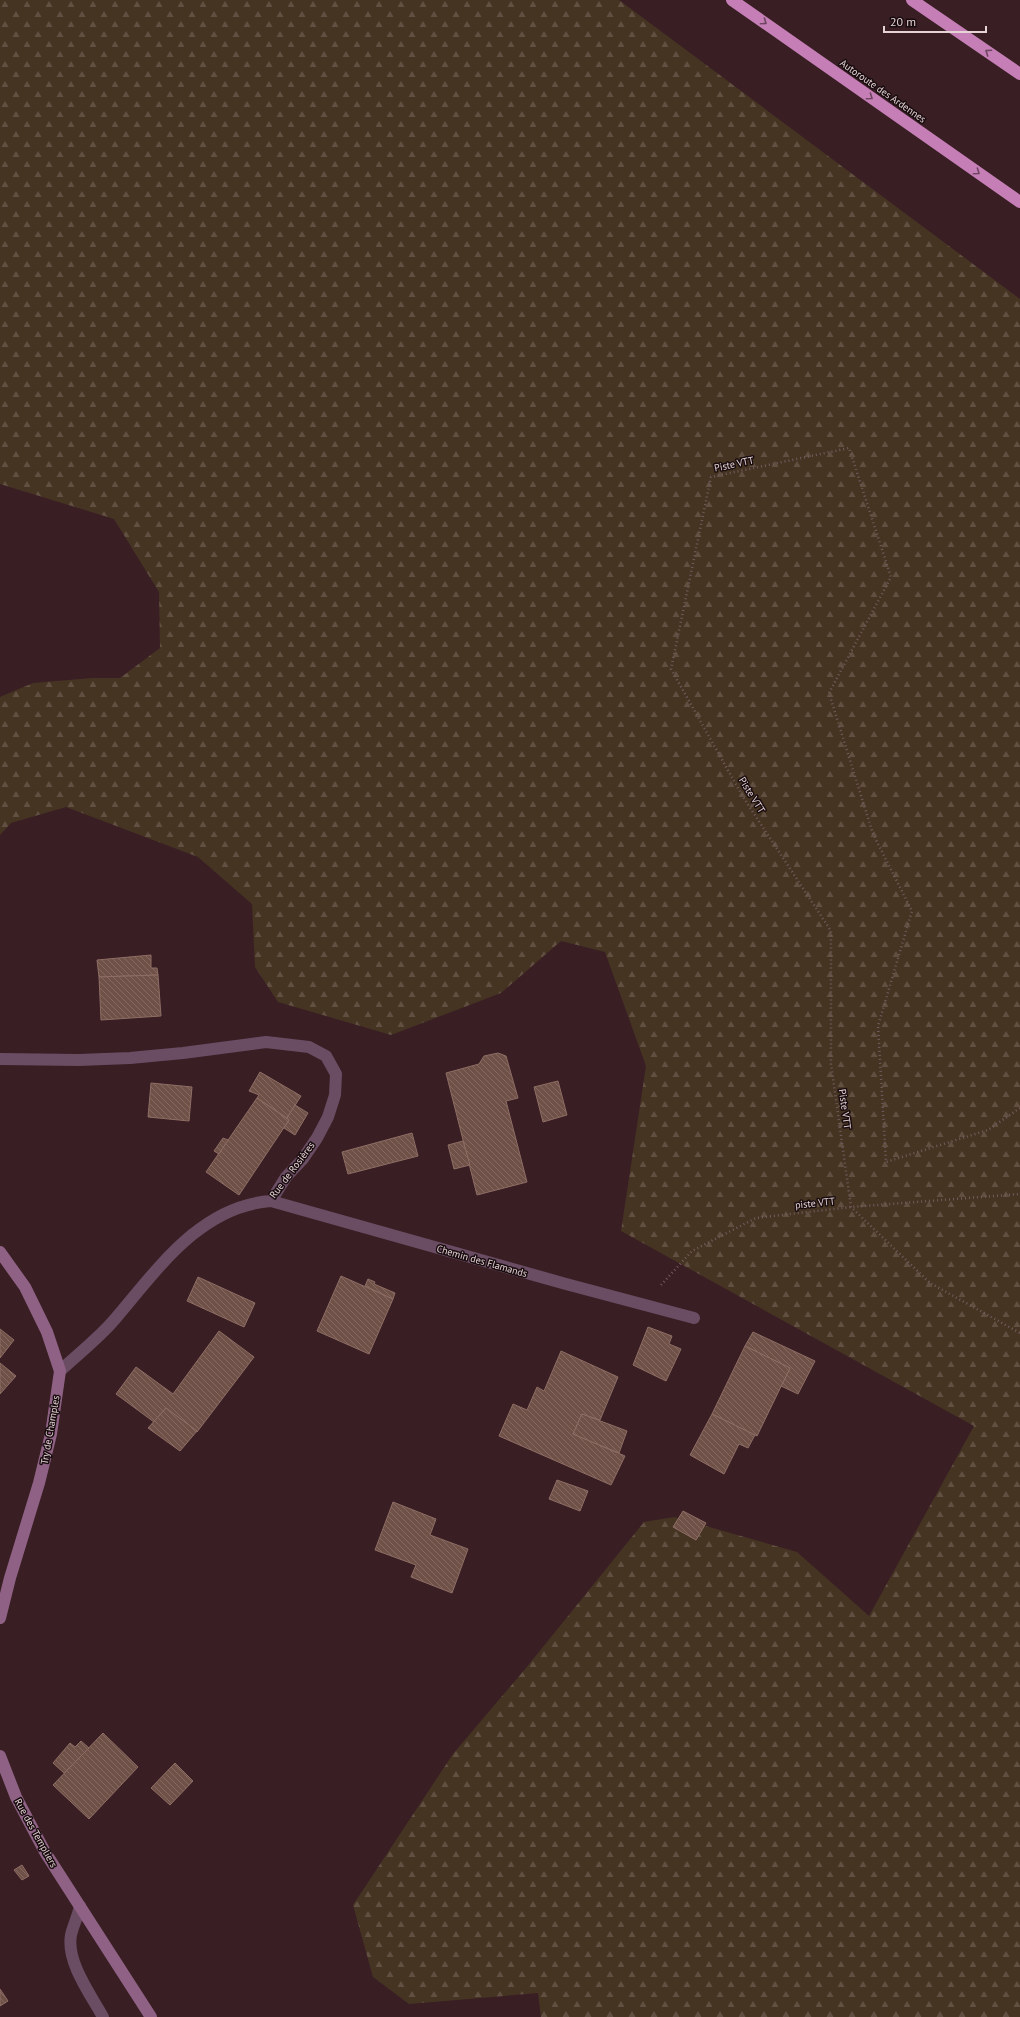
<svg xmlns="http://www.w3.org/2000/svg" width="1020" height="2017" font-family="'PT Sans',sans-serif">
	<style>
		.forest { fill: url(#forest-firs) }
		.building { fill: url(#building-back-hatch); stroke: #8e6e64 }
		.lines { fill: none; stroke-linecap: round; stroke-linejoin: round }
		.path { stroke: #735b60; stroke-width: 2.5; stroke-dasharray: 1 3; stroke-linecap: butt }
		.street { stroke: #6a4d63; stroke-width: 12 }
		.secondary { stroke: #8f6285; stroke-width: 12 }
		.highway { stroke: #c57fb6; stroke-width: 12 }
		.oneway { stroke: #6e4662 }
		.labels { text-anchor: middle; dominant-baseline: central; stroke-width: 3; stroke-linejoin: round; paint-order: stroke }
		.street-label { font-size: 10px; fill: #e6d3d6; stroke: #180c0f }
	</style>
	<defs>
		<pattern id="forest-firs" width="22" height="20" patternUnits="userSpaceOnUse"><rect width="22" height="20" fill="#463422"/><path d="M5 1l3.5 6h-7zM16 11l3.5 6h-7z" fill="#615041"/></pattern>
		<pattern id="building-back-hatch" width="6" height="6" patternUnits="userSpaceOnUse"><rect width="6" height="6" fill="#6f5148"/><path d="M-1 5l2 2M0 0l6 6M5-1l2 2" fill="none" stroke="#846962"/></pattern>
	</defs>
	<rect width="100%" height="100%" fill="#391e24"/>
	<!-- forest -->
	<polygon class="forest" points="0,0 619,0 1020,299 1020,2017 541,2017 538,1993 409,2004 373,1977 353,1905 453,1754 526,1668 644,1522 674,1517 797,1552 869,1616 974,1426 621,1231 646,1066 605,952 561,941 501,993 391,1035 278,1002 255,967 252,904 198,857 66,807 11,823 0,835 0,697 33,683 92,678 120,678 160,648 159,592 114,519 0,484"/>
	<!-- building -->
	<g class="building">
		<polygon points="151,955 151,968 157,968 158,975 99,977 97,960"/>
		<polygon points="158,975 161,1016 101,1020 99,977"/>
		<polygon points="498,1053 506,1056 518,1098 506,1101 527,1182 477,1195 446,1073 479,1064 484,1056"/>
		<polygon points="260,1072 301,1096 287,1118 257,1098 259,1095 249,1091"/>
		<polygon points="558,1081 567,1115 543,1122 534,1087"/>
		<polygon points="151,1083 192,1087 189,1121 148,1117"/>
		<polygon points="257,1098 289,1120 239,1195 206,1172"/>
		<polygon points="295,1105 308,1113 295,1135 284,1128 289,1120 287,1118"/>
		<polygon points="412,1133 418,1156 348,1174 342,1152"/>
		<polygon points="223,1138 228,1140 219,1154 214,1151"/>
		<polygon points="463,1141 470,1165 454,1169 448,1145"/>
		<polygon points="341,1276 393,1299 369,1354 317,1331"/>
		<polygon points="198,1277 255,1303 244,1327 187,1301"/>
		<polygon points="368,1279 375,1282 374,1284 395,1293 393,1299 365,1286"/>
		<polygon points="648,1327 672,1336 669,1344 681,1349 666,1381 633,1365"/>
		<polygon points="0,1329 14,1340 0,1358"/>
		<polygon points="219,1331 254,1357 197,1432 166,1408 154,1422 116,1394 136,1367 173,1394"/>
		<polygon points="753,1332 815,1361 798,1394 781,1386 790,1368 745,1346"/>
		<polygon points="745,1346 790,1368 757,1436 712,1414"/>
		<polygon points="561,1351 618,1377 600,1420 582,1414 573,1434 625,1456 611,1485 499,1436 513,1404 527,1410 537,1387 544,1391"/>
		<polygon points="0,1363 16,1376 0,1394"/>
		<polygon points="166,1408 197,1431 180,1451 148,1428"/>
		<polygon points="582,1414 627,1431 619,1453 573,1434"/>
		<polygon points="712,1414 755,1435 748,1448 739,1444 724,1474 690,1455"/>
		<polygon points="557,1480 588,1491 580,1511 549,1499"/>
		<polygon points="393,1502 436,1519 430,1535 468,1549 452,1593 411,1577 416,1565 375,1550"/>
		<polygon points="683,1511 706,1523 696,1540 673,1527"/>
		<polygon points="103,1733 138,1767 89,1819 53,1785"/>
		<polygon points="81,1741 89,1748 64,1773 53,1763 70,1743 75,1747"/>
		<polygon points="175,1763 193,1781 170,1805 151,1788"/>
		<polygon points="22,1865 29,1876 22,1880 14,1870"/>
		<polygon points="0,1989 8,2001 0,2006"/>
	</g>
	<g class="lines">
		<!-- path -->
		<g class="path">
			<polyline points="1020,1108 988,1130 886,1162 878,1026 912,911 873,834 829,693 891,577 849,448 711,477 671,669 743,797 831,931 831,1064 851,1207 930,1283 1020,1333"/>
			<polyline points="661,1285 692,1251 756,1218 851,1207 1020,1194"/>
		</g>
		<!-- street -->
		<g class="street">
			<path d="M0,1059L79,1060L130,1058L183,1053L266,1042L309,1047L326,1056L336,1074L335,1095L328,1117L317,1138L302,1160L286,1177L271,1201C200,1206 157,1270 115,1319C99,1338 78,1354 60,1371"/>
			<polyline points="271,1201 566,1284 694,1318"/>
			<path d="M80,1906C78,1916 73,1926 71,1935C66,1962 91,1995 103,2017"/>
		</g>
		<!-- secondary -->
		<g class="secondary">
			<polyline points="0,1252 25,1287 47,1332 60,1371 51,1434 39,1483 10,1578 0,1618"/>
			<polyline points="0,1756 16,1797 45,1852 151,2017"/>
		</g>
		<!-- highway -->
		<g class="highway">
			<polyline points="732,0 1020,202"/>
			<polyline points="912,0 1020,74"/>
		</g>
	</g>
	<!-- one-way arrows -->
	<defs><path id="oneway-chevron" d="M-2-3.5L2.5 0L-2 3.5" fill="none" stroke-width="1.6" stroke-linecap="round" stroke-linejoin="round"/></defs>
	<g class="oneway">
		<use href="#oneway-chevron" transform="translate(764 22) rotate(35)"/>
		<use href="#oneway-chevron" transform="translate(988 52) rotate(-146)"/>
		<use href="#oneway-chevron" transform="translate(870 97) rotate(35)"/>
		<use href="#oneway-chevron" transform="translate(977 172) rotate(35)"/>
	</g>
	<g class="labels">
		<!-- street labels -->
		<g class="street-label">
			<text transform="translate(883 91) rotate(35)">Autoroute des Ardennes</text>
			<text transform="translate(734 464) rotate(-12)">Piste VTT</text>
			<text transform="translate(752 795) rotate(58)">Piste VTT</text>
			<text transform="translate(845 1109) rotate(82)">Piste VTT</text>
			<text transform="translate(292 1170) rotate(-53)">Rue de Rosières</text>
			<text transform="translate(815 1203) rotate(-6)">piste VTT</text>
			<text transform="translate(482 1261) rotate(16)">Chemin des Flamands</text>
			<text transform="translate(50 1430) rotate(-80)">Try de Champles</text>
			<text transform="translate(36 1833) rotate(61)">Rue des Templiers</text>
		</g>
	</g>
	<!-- scale -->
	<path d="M884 26v6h102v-6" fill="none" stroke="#e6d3d6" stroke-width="2"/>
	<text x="890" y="26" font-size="12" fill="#e6d3d6" stroke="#180c0f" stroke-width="3" paint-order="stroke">20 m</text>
</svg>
